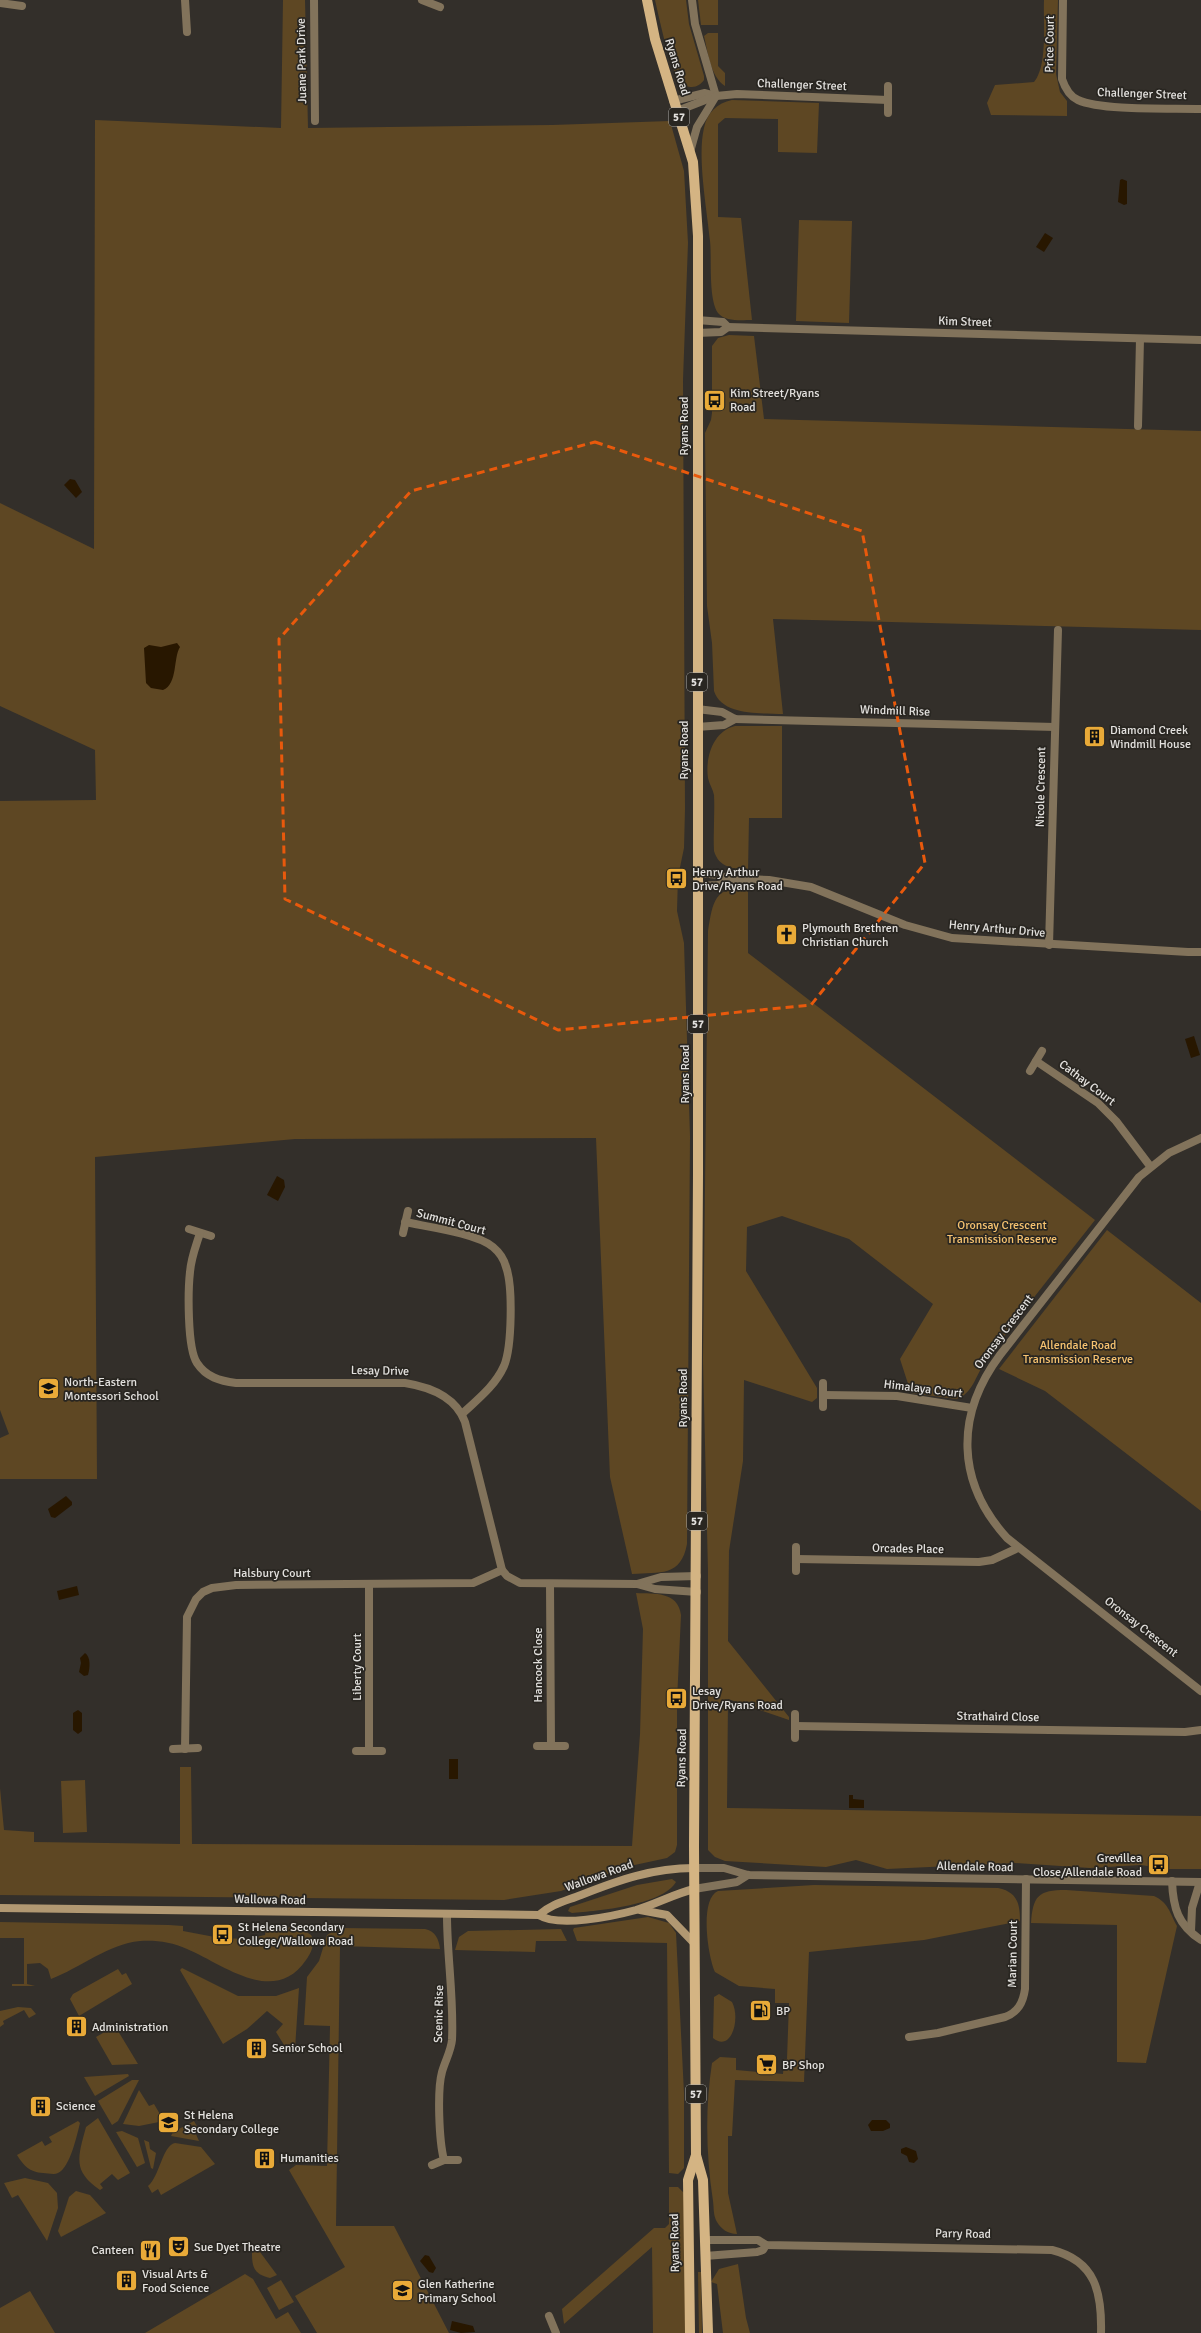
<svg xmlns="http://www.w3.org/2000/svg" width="1201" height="2333" font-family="Signika,sans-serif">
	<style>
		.green { fill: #5e4723 }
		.water { fill: #281700 }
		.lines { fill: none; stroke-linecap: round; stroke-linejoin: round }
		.minor { stroke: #82735b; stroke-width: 8 }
		.tertiary { stroke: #82735b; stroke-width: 8 }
		.secondary { stroke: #b19872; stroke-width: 8 }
		.primary { stroke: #d4b483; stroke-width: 10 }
		.marked { fill: none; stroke: #e8590c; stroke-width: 3; stroke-dasharray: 8 5; stroke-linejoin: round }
		.labels { text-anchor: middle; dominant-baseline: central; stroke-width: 3.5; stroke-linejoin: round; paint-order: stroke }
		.shield { fill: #292621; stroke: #aba9a5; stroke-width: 1 }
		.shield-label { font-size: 11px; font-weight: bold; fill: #e3e1de }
		.street-label { font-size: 12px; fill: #e3e1de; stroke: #292621 }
		.poi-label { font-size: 12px; fill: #e3e1de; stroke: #292621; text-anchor: start }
		.park-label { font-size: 12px; fill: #f7c370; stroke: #292621 }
	</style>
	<rect width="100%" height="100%" fill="#332f2a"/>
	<!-- green -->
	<g class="green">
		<path d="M283,0H305L308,128L552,125L670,121L684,171L688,243L683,380L685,809L684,848L678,877L677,911L684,943L690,1136L687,1544C681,1577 660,1572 632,1574L610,1477L596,1138L295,1139L95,1157L97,1479H0V1438L9,1434L0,1410V801L96,800L95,750L0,706V503L94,549L95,120L281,128Z"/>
		<path d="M655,0H686L689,24L704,76V80C701,84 697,87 692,87C688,87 683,86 681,83C670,71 659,17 655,0Z"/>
		<polygon points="698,0 718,0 718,25 701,25"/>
		<path d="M1044,0H1058L1056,74L1060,92L1067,101V116L991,115L987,103L995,85L1034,82C1048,65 1043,22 1044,0Z"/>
		<path d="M708,33H718V66L725,73V86C710,76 708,52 704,36Z"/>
		<path d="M732,100L819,103L817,153L778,152V119L725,118L718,124V217L741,218L752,320C742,320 725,322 718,313C708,299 712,258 710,241C707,210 697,157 704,128C707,113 717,103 732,100Z"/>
		<polygon points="799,220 852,221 849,323 796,321"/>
		<path d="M729,335L754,336L764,419L1201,431V630L773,619L783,714C761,713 722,716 714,691L712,643L707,606L705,433L711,420L712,413V346L718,338Z"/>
		<path d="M735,726H782V818H749L748,871C733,868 719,868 714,851C713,832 715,814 714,795C713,789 709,784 708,778C705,758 713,731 735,726Z"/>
		<path d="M748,887V953L1095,1220C1058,1267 1020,1314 985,1362C976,1375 972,1395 956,1399L911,1393L900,1359L933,1304L849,1239L782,1216L747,1227L746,1271L817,1388V1398L812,1402L744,1380L743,1461L729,1551L728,1641L789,1717V1720L728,1699L727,1808L1201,1816V1869H1166L1141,1865L1090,1868L1015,1863L887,1869L856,1860L826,1867L725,1861L715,1857L708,1850V1571L703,1360L708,931C713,901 714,887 748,887Z"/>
		<polygon points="1107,1230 1201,1303 1201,1511 1045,1391 999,1369"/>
		<path d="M636,1593C654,1594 678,1591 681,1615L677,1701V1845L675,1852L667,1858L630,1866L561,1891L504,1900L0,1895V1788L4,1830L34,1832V1842L180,1844V1767H191L192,1844L632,1846L640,1734L643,1629Z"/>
		<polygon points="85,1780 87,1832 63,1833 61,1781"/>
		<path d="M672,1879L676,1882C663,1905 597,1911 572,1913L568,1911L570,1907L637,1885Z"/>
		<path d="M814,1885L998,1888C1017,1892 1020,1903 1020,1921L924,1940L809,1952L804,2082L735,2080L732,2136H728V2193L737,2234C728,2234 721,2229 717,2222C713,2215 714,2208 713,2201C706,2155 705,2109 712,2063L720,2057L736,2058V2070L783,2074L784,2059H787L789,2003H775V1989L739,1986L715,1972C708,1957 699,1899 718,1891Z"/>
		<path d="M1066,1890L1154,1896C1168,1902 1170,1913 1177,1926L1146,2063L1117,2062V1925L1031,1923C1033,1896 1038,1890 1066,1890Z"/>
		<polygon points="648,1917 669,1923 676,1933 684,2093 684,2168 678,2174 669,2173 667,1943 577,1941 573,1930 574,1928"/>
		<path d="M0,1922L169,1925L183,1926V1931L220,1938L247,1939L265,1935L266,1929L299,1927L311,1935C316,1943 311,1953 306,1960C274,2007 223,1964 187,1949C172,1942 156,1940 140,1941C108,1944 80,1968 51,1979L48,1969L40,1963L27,1964V1984L35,1986H12V1984H24V1938H0Z"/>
		<path d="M339,1928L425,1929C435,1931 439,1939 440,1949L340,1946L336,2226H394L449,2333H317L295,2296L345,2267L289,2170L296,2165L327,2166L330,2026L304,2025L307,1977L319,1961L327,1935Z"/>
		<polygon points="561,1929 567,1941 536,1941 535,1952 455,1950 459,1937 468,1931"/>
		<polygon points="182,1968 238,1996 276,1996 299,1988 295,2049 289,2053 276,2032 283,2024 267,2011 247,2029 223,2044 180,1970"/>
		<polygon points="118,1969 122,1975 126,1973 132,1984 79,2016 70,1999 73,1994"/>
		<path d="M719,1994L732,2002C741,2019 731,2053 713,2038L714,1997Z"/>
		<polygon points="18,2007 31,2008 36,2014 29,2018 24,2010 3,2021 4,2024 0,2027 0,2011"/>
		<polygon points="115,2026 138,2064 112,2065 96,2037"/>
		<polygon points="128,2074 129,2076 95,2096 84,2077"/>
		<polygon points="132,2080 139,2080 118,2121 112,2125 98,2101"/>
		<polygon points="139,2090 149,2106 154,2104 164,2121 139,2126 123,2124"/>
		<path d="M98,2118L130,2173L118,2180L112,2174L100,2184L103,2188L100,2190C72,2171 78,2157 86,2127Z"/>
		<path d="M78,2121L80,2123C77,2135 70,2168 58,2173C54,2175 48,2173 43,2173C29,2172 24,2166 17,2155L42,2141L45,2146L52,2142L49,2137Z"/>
		<polygon points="194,2121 199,2130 195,2132 199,2141 171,2136 173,2132"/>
		<polygon points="122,2131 138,2138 145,2163 137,2167 116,2132"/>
		<polygon points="144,2140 149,2142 150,2149 156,2153 153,2169 151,2168"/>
		<path d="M175,2143L201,2147L215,2164L161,2195L158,2189L152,2193L148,2186C160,2176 162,2146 175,2143Z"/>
		<polygon points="25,2178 48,2183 57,2193 58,2208 47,2241 18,2195 12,2198 4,2183"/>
		<polygon points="669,2187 678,2187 684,2193 687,2333 653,2333 652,2247 564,2324 562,2309 654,2228 665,2228 669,2224"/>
		<polygon points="76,2191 90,2195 106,2213 61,2237 58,2231 69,2197"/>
		<path d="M255,2246L257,2248L277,2275L270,2278C257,2275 252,2270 252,2255C252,2251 252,2249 255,2246Z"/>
		<polygon points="738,2264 746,2318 750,2333 723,2333 717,2284 711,2282 719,2269"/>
		<polygon points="698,2272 701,2272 702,2333 699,2333"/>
		<polygon points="245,2274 253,2279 276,2319 288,2312 301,2333 145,2333"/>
		<polygon points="281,2280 294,2302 279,2310 267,2288"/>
		<polygon points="30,2291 55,2333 0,2333 0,2308"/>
	</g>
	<!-- water -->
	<g class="water">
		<polygon points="1122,179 1127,181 1127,204 1124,205 1118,202 1120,180"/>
		<polygon points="1045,233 1053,238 1044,252 1036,247"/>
		<polygon points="70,479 75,480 82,492 76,498 64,485"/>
		<path d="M177,643L180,647C173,658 178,684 163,690L151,688L146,683L144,648L149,645L161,647Z"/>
		<polygon points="1194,1036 1200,1055 1191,1058 1185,1039"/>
		<polygon points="277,1176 284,1180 285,1187 278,1201 267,1195"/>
		<polygon points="66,1496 72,1502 72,1505 55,1518 51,1517 48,1509"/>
		<polygon points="77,1586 79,1595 59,1600 57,1591"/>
		<path d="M85,1653C91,1657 90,1668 88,1675L84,1676L79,1672L81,1663L80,1658Z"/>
		<polygon points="78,1710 82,1713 82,1731 78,1734 73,1730 73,1713"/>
		<rect x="449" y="1759" width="9" height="20"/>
		<polygon points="849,1795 853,1795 853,1799 864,1800 864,1808 849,1808"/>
		<polygon points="872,2120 886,2120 890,2124 890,2128 883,2131 871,2131 868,2125"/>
		<polygon points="906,2147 916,2151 918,2159 914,2163 909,2162 907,2156 901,2153 901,2149"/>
		<polygon points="425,2255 429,2256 436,2268 433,2273 429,2272 420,2261"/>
		<polygon points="452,2321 473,2326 475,2332 461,2333 450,2330"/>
	</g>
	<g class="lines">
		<!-- minor -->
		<g class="minor">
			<polyline points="185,0 187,32"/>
			<polyline points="314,0 315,121"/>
			<polyline points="422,0 440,7"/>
			<polyline points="692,0 695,24 716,96"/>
			<path d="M1063,0L1062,79C1065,88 1069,96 1078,100C1102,111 1172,108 1201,109"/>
			<polyline points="0,3 22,6"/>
			<polyline points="673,101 705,93 716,96 737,94 888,100"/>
			<polyline points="677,111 713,97"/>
			<polyline points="888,113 888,86"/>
			<polyline points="690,152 697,127 716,96"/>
			<polyline points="697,320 723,322 728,327"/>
			<polyline points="697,333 721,332 728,327 1201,340"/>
			<polyline points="1138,426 1140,339"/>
			<polyline points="697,709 722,712 735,719 1055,727"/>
			<polyline points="697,727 724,725 735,719"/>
			<polyline points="697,873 720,875 729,880"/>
			<polyline points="697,886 718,885 729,880 746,879 769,880 811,887 905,925 952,938 1188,952 1201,952"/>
			<polyline points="1049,945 1058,630"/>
			<polyline points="1036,1061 1098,1103 1116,1121 1150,1166"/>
			<polyline points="1030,1071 1042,1051"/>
			<path d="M1201,1138L1169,1153L1139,1177L1000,1355C955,1415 956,1482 1007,1538L1201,1691"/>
			<path d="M405,1222C428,1227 476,1233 493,1247C499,1252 504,1259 506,1267C513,1286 512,1347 504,1366C495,1386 478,1399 462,1414"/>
			<polyline points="189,1229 211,1236"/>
			<path d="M200,1233C196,1246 191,1258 190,1272C188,1290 187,1348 197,1363C206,1377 220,1381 236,1383H405C430,1387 456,1397 465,1422L502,1570L507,1576L520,1583L637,1584L661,1577L697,1576"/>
			<polyline points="403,1233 408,1211"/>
			<polyline points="823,1395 897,1396 972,1408"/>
			<polyline points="823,1407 823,1383"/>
			<polyline points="796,1559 979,1562 992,1560 1018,1548"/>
			<polyline points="796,1571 796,1547"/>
			<polyline points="369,1584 369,1751"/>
			<polyline points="550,1584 551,1746"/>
			<polyline points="637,1584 655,1589 697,1592"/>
			<polyline points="795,1726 1185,1732 1201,1730"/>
			<polyline points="795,1738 795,1714"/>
			<polyline points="537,1746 565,1746"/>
			<polyline points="173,1749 198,1748"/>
			<polyline points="185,1749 187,1617 196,1599 203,1592 212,1588 236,1585 473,1583 502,1570"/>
			<polyline points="356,1751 382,1751"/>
			<path d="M1172,1881C1173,1908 1178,1925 1201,1940"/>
			<polyline points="1191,1931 1192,1908 1200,1882"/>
			<path d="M909,2037L938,2033L1005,2017C1018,2012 1023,2003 1025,1989L1026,1879"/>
			<path d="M444,2160C439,2141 437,2090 442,2072C445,2061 451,2051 452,2040C454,1998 447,1957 447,1915"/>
			<polyline points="432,2165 444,2160 458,2160"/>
			<path d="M705,2240H758L766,2245L1052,2250C1096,2261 1102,2293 1101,2333"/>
			<polyline points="705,2256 757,2252 763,2250 766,2245"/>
			<polyline points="549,2316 556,2333"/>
		</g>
		<!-- tertiary -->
		<g class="tertiary">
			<polyline points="694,1868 724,1868 748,1875 1201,1882"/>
			<polyline points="694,1889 737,1882 748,1875"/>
		</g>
		<!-- secondary -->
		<g class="secondary">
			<path d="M0,1908L539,1915C558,1928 614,1916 636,1910C656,1904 674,1894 694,1889"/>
			<polyline points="640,1910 667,1915 694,1943"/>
			<path d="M539,1915C551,1904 566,1901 581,1895C619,1880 653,1868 694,1868"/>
		</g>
		<!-- primary -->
		<g class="primary">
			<polyline points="647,0 655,39 693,162 698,236 698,1174 694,1846 696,2155 703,2180 708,2333"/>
			<polyline points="690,2333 688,2180 696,2155"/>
		</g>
	</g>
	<!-- marked area -->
	<path class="marked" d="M595,442L862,531L925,863L811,1005L558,1030L285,899L279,639L411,491Z"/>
	<!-- icons -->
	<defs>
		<symbol id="bus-square" viewBox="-11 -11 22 22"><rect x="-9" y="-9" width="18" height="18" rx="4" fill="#e9aa38" stroke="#292621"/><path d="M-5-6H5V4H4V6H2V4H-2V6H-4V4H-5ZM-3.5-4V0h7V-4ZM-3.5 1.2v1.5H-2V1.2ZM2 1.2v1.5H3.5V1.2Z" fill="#111"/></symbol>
		<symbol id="building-square" viewBox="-11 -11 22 22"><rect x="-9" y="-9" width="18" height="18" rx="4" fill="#e9aa38" stroke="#292621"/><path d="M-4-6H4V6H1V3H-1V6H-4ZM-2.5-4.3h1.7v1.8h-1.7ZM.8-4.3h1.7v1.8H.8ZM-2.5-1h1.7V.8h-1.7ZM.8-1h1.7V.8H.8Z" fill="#111"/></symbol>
		<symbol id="church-square" viewBox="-11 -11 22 22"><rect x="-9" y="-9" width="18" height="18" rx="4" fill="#e9aa38" stroke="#292621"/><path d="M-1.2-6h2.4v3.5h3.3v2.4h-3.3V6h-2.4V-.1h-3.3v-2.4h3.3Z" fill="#111"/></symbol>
		<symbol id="school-square" viewBox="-11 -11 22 22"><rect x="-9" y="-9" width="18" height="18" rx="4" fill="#e9aa38" stroke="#292621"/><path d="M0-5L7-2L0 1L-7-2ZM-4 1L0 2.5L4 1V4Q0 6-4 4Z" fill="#111"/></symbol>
		<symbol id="fuel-square" viewBox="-11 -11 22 22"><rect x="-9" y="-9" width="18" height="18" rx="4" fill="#e9aa38" stroke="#292621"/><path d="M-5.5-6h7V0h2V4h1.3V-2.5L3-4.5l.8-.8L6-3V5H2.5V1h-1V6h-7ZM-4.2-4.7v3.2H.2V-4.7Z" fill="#111"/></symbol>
		<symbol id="supermarket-square" viewBox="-11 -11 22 22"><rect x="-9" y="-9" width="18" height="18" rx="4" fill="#e9aa38" stroke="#292621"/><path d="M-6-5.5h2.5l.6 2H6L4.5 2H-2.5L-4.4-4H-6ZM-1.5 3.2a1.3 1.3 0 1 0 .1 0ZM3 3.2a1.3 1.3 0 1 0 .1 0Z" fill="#111"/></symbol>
		<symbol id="theatre-square" viewBox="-11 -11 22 22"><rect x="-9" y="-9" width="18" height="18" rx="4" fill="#e9aa38" stroke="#292621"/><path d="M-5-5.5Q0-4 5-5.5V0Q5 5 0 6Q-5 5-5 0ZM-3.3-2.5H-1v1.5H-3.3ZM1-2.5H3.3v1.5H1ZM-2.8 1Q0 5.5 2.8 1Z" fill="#111"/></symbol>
		<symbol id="restaurant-square" viewBox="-11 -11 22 22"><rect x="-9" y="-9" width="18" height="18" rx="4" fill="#e9aa38" stroke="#292621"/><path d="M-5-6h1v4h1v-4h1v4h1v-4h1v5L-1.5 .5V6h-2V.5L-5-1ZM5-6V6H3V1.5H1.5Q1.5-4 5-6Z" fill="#111"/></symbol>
	</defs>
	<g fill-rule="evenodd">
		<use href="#bus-square" x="702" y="388" width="25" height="25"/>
		<use href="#building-square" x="1082" y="724" width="25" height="25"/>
		<use href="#bus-square" x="664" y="866" width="25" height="25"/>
		<use href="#church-square" x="774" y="922" width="25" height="25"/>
		<use href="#school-square" x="36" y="1376" width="25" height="25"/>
		<use href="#bus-square" x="664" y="1686" width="25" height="25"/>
		<use href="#bus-square" x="1146" y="1852" width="25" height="25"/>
		<use href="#bus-square" x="210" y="1922" width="25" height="25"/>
		<use href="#fuel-square" x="748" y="1998" width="25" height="25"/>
		<use href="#building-square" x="64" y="2014" width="25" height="25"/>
		<use href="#building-square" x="244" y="2036" width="25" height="25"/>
		<use href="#supermarket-square" x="754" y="2052" width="25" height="25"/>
		<use href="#building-square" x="28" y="2094" width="25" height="25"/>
		<use href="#school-square" x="156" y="2110" width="25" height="25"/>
		<use href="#building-square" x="252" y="2146" width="25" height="25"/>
		<use href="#theatre-square" x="166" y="2234" width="25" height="25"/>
		<use href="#restaurant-square" x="138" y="2238" width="25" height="25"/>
		<use href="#building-square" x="114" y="2268" width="25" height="25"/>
		<use href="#school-square" x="390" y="2278" width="25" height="25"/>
	</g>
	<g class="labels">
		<!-- shield labels -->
		<g class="shield">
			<rect x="669" y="108" width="20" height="18" rx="3"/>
			<rect x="687" y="673" width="20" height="18" rx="3"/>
			<rect x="688" y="1015" width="20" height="18" rx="3"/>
			<rect x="687" y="1512" width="20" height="18" rx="3"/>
			<rect x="686" y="2085" width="20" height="18" rx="3"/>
		</g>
		<g class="shield-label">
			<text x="679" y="117">57</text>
			<text x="697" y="682">57</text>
			<text x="698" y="1024">57</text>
			<text x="697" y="1521">57</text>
			<text x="696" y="2094">57</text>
		</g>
		<!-- street labels -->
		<g class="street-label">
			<text transform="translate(1050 44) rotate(-89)">Price Court</text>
			<text transform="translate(302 61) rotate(-91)">Juane Park Drive</text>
			<text transform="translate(677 67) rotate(73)">Ryans Road</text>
			<text transform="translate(802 85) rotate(2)">Challenger Street</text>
			<text transform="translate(1142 94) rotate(2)">Challenger Street</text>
			<text transform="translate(965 322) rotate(2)">Kim Street</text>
			<text transform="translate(684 426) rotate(-90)">Ryans Road</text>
			<text transform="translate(895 711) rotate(2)">Windmill Rise</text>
			<text transform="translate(684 750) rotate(-90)">Ryans Road</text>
			<text transform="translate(1041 787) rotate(-89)">Nicole Crescent</text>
			<text transform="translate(997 929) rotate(5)">Henry Arthur Drive</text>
			<text transform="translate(685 1074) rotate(-90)">Ryans Road</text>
			<text transform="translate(1087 1083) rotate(37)">Cathay Court</text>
			<text transform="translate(451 1222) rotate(15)">Summit Court</text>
			<text transform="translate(1004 1332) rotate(-53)">Oronsay Crescent</text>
			<text transform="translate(380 1371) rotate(1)">Lesay Drive</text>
			<text transform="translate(923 1389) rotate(7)">Himalaya Court</text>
			<text transform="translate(683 1398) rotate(-90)">Ryans Road</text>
			<text transform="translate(908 1549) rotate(1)">Orcades Place</text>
			<text x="272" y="1573">Halsbury Court</text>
			<text transform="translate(1141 1627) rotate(38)">Oronsay Crescent</text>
			<text transform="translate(538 1665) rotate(-90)">Hancock Close</text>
			<text transform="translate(357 1667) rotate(-90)">Liberty Court</text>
			<text transform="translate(998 1717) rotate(1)">Strathaird Close</text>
			<text transform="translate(682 1758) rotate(-89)">Ryans Road</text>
			<text transform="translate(975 1867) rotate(1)">Allendale Road</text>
			<text transform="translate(599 1876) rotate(-20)">Wallowa Road</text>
			<text transform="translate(270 1900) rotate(1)">Wallowa Road</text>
			<text transform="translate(1013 1954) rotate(-89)">Marian Court</text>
			<text transform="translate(439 2014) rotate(-89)">Scenic Rise</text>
			<text transform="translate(963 2234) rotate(1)">Parry Road</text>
			<text transform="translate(675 2243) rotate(-91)">Ryans Road</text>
		</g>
		<!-- poi labels -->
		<g class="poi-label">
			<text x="730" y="393">Kim Street/Ryans<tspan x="730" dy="14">Road</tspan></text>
			<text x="1110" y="730">Diamond Creek<tspan x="1110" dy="14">Windmill House</tspan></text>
			<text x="692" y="872">Henry Arthur<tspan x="692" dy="14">Drive/Ryans Road</tspan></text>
			<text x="802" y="928">Plymouth Brethren<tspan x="802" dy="14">Christian Church</tspan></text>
			<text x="64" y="1382">North-Eastern<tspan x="64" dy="14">Montessori School</tspan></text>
			<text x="692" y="1691">Lesay<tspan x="692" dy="14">Drive/Ryans Road</tspan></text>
			<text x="1142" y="1858" text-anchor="end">Grevillea<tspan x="1142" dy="14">Close/Allendale Road</tspan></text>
			<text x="238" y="1927">St Helena Secondary<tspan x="238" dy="14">College/Wallowa Road</tspan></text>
			<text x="776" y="2011">BP</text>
			<text x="92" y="2027">Administration</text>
			<text x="272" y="2048">Senior School</text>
			<text x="782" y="2065">BP Shop</text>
			<text x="56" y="2106">Science</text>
			<text x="184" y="2115">St Helena<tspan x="184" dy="14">Secondary College</tspan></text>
			<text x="280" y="2158">Humanities</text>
			<text x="194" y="2247">Sue Dyet Theatre</text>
			<text x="134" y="2250" text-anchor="end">Canteen</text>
			<text x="142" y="2274">Visual Arts &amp;<tspan x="142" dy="14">Food Science</tspan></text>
			<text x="418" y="2284">Glen Katherine<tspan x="418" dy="14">Primary School</tspan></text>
		</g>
		<!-- park labels -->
		<g class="park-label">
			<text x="1002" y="1225">Oronsay Crescent<tspan x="1002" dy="14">Transmission Reserve</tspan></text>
			<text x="1078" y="1345">Allendale Road<tspan x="1078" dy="14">Transmission Reserve</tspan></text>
		</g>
	</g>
</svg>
